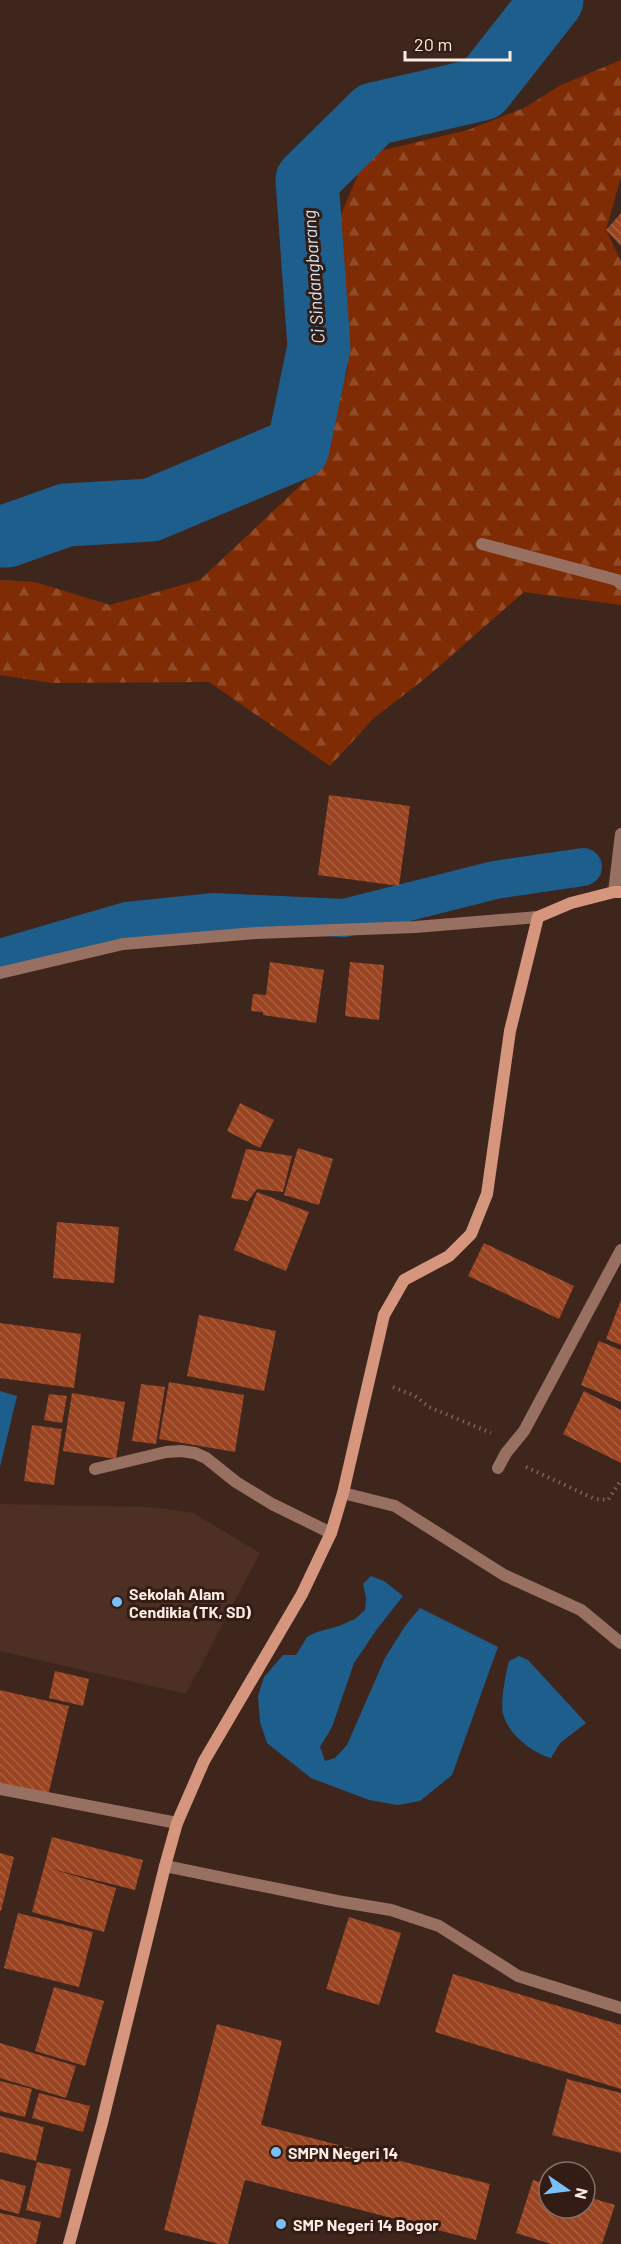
<svg xmlns="http://www.w3.org/2000/svg" width="621" height="2244" font-family="Barlow,sans-serif">
	<style>
		.built { fill: #4d2f23 }
		.forest { fill: url(#forest-firs) }
		.water { fill: #1d5e8d }
		.lines { fill: none; stroke-linecap: round; stroke-linejoin: round }
		.canal { stroke: #1d5e8d; stroke-width: 38 }
		.river { stroke: #1d5e8d; stroke-width: 63 }
		.building { fill: url(#building-back-hatch) }
		.path { stroke: #79635b; stroke-width: 4; stroke-dasharray: 1.5 4.5; stroke-linecap: butt }
		.lane { stroke: #987061; stroke-width: 12 }
		.street { stroke: #987061; stroke-width: 12 }
		.secondary { stroke: #d6967e; stroke-width: 12 }
		.poi-dot { fill: #79bff8; stroke: #331c13; stroke-width: 2 }
		.labels { text-anchor: middle; dominant-baseline: central; stroke-width: 6; stroke-linejoin: round; paint-order: stroke }
		.poi-label { font-size: 16px; font-weight: bold; fill: #fcebe5; stroke: #331c13; text-anchor: start }
		.water-label { font-size: 18px; font-style: italic; fill: #d2e5f6; stroke: #331c13 }
	</style>
	<defs>
		<pattern id="forest-firs" width="22" height="20" patternUnits="userSpaceOnUse" patternTransform="scale(1.5)"><rect width="22" height="20" fill="#7f2c04"/><path d="M5 1l3.5 6h-7zM16 11l3.5 6h-7z" fill="#924b28"/></pattern>
		<pattern id="building-back-hatch" width="6" height="6" patternUnits="userSpaceOnUse" patternTransform="scale(1.5)"><rect width="6" height="6" fill="#9a4421"/><path d="M-1 5l2 2M0 0l6 6M5-1l2 2" fill="none" stroke="#a95f41"/></pattern>
	</defs>
	<rect width="100%" height="100%" fill="#3e261d"/>
	<!-- built -->
	<polygon class="built" points="0,1504 152,1507 193,1513 260,1553 186,1694 0,1651"/>
	<!-- forest -->
	<polygon class="forest" points="621,60 621,177 606,230 621,261 621,605 524,592 427,677 374,718 330,766 209,682 52,683 0,675 0,580 35,582 110,605 200,580 321,466 348,368 333,233 367,154 468,130 524,108 561,85"/>
	<!-- water -->
	<g class="water">
		<polygon points="0,1391 17,1396 0,1467"/>
		<polygon points="371,1576 384,1581 403,1596 377,1629 354,1663 332,1727 320,1747 325,1761 335,1758 347,1745 385,1658 405,1626 420,1608 498,1647 452,1775 420,1801 398,1805 369,1800 311,1778 267,1743 260,1722 258,1696 264,1677 283,1655 296,1655 307,1637 317,1632 339,1626 355,1619 365,1610 366,1598 363,1584"/>
		<path d="M519,1656L528,1660L586,1723L560,1743L551,1758C531,1752 509,1735 503,1714C500,1702 506,1673 509,1661Z"/>
	</g>
	<g class="lines">
		<!-- canal -->
		<polyline class="canal" points="0,958 127,921 214,912 344,918 495,880 583,867"/>
		<!-- river -->
		<polyline class="river" points="0,536 7,536 66,515 151,510 298,448 319,347 307,180 374,114 482,89 552,0"/>
	</g>
	<!-- building -->
	<g class="building">
		<polygon points="621,213 621,246 606,230"/>
		<polygon points="329,795 410,806 399,886 318,875"/>
		<polygon points="270,962 324,970 316,1023 263,1015 263,1012 251,1011 253,994 266,995"/>
		<polygon points="350,962 384,965 379,1020 345,1016"/>
		<polygon points="240,1103 274,1120 260,1148 227,1131"/>
		<polygon points="298,1148 333,1159 319,1205 284,1195"/>
		<polygon points="246,1149 292,1156 283,1192 257,1189 248,1201 231,1198"/>
		<polygon points="257,1192 309,1212 286,1271 234,1250"/>
		<polygon points="57,1222 119,1227 114,1283 53,1278"/>
		<polygon points="484,1243 574,1286 559,1319 468,1276"/>
		<polygon points="621,1300 621,1345 606,1339"/>
		<polygon points="199,1315 276,1331 264,1391 187,1376"/>
		<polygon points="0,1323 81,1334 74,1388 0,1378"/>
		<polygon points="599,1341 621,1350 621,1402 581,1385"/>
		<polygon points="169,1382 244,1395 235,1452 159,1439"/>
		<polygon points="141,1384 165,1387 156,1444 132,1441"/>
		<polygon points="584,1391 621,1410 621,1463 563,1434"/>
		<polygon points="72,1393 125,1402 116,1459 63,1451"/>
		<polygon points="49,1394 67,1396 62,1423 44,1420"/>
		<polygon points="32,1425 62,1429 54,1485 24,1481"/>
		<polygon points="55,1671 89,1679 83,1706 49,1698"/>
		<polygon points="0,1690 69,1706 48,1796 0,1785"/>
		<polygon points="52,1837 143,1860 135,1890 48,1868 116,1888 104,1932 32,1912"/>
		<polygon points="0,1853 14,1857 1,1911 0,1911"/>
		<polygon points="18,1913 93,1932 79,1987 4,1968"/>
		<polygon points="349,1917 401,1933 379,2005 326,1989"/>
		<polygon points="453,1974 621,2025 621,2089 435,2032"/>
		<polygon points="54,1987 104,2001 85,2066 35,2051"/>
		<polygon points="217,2024 282,2041 261,2125 490,2184 476,2240 245,2180 228,2244 219,2244 164,2230"/>
		<polygon points="0,2043 76,2066 66,2098 0,2078"/>
		<polygon points="567,2079 621,2093 621,2153 552,2135"/>
		<polygon points="0,2081 32,2089 25,2117 0,2111"/>
		<polygon points="39,2093 90,2106 83,2132 32,2118"/>
		<polygon points="0,2116 44,2127 36,2161 0,2152"/>
		<polygon points="37,2162 71,2169 60,2218 26,2210"/>
		<polygon points="0,2179 26,2186 19,2214 0,2209"/>
		<polygon points="533,2180 549,2185 549,2208 585,2208 585,2196 615,2205 602,2244 551,2244 516,2233"/>
		<polygon points="0,2213 41,2222 36,2244 0,2244"/>
	</g>
	<g class="lines">
		<!-- path -->
		<g class="path">
			<polyline points="393,1387 415,1396 429,1407 491,1433"/>
			<polyline points="526,1467 595,1499 608,1500 621,1480"/>
		</g>
		<!-- lane -->
		<polyline class="lane" points="343,1493 395,1506 504,1575 581,1610 621,1643"/>
		<!-- street -->
		<g class="street">
			<polyline points="482,544 617,580 621,584"/>
			<polyline points="614,892 621,834"/>
			<polyline points="0,973 123,944 256,933 415,927 538,917"/>
			<polyline points="498,1468 506,1453 524,1431 621,1250"/>
			<polyline points="95,1469 166,1452 181,1451 195,1453 206,1458 236,1482 272,1504 331,1533"/>
			<polyline points="0,1789 177,1823"/>
			<polyline points="165,1866 337,1901 391,1910 439,1926 518,1976 621,2008"/>
		</g>
		<!-- secondary -->
		<polyline class="secondary" points="69,2244 102,2123 165,1866 177,1823 204,1761 302,1594 331,1533 343,1493 384,1315 404,1280 449,1256 471,1234 487,1194 510,1031 538,917 571,903 614,892 621,892"/>
	</g>
	<!-- markers -->
	<g class="poi-dot">
		<circle cx="117" cy="1602" r="6"/>
		<circle cx="276" cy="2152" r="6"/>
		<circle cx="281" cy="2224" r="6"/>
	</g>
	<g class="labels">
		<!-- poi labels -->
		<g class="poi-label">
			<text x="129" y="1593">Sekolah Alam<tspan x="129" dy="18">Cendikia (TK, SD)</tspan></text>
			<text x="288" y="2152">SMPN Negeri 14</text>
			<text x="293" y="2224">SMP Negeri 14 Bogor</text>
		</g>
		<!-- water labels -->
		<g class="water-label">
			<text transform="translate(313 277) rotate(-94)">Ci Sindangbarang</text>
		</g>
	</g>
	<!-- north arrow -->
	<g transform="translate(567 2190) rotate(104)"><circle r="28" fill="#331c13" stroke="#836f67" stroke-width="1.5"/>
	<path d="M0-4.5L10 22L0 15L-10 22Z" fill="#79bff8"/>
	<text y="-9" font-size="16" font-weight="bold" text-anchor="middle" fill="#fcebe5">N</text>
	</g>
	<!-- scale -->
	<path d="M405 51v9h105v-9" fill="none" stroke="#fcebe5" stroke-width="3"/>
	<text x="414" y="51" font-size="18" fill="#fcebe5" stroke="#331c13" stroke-width="4.5" paint-order="stroke">20 m</text>
</svg>
